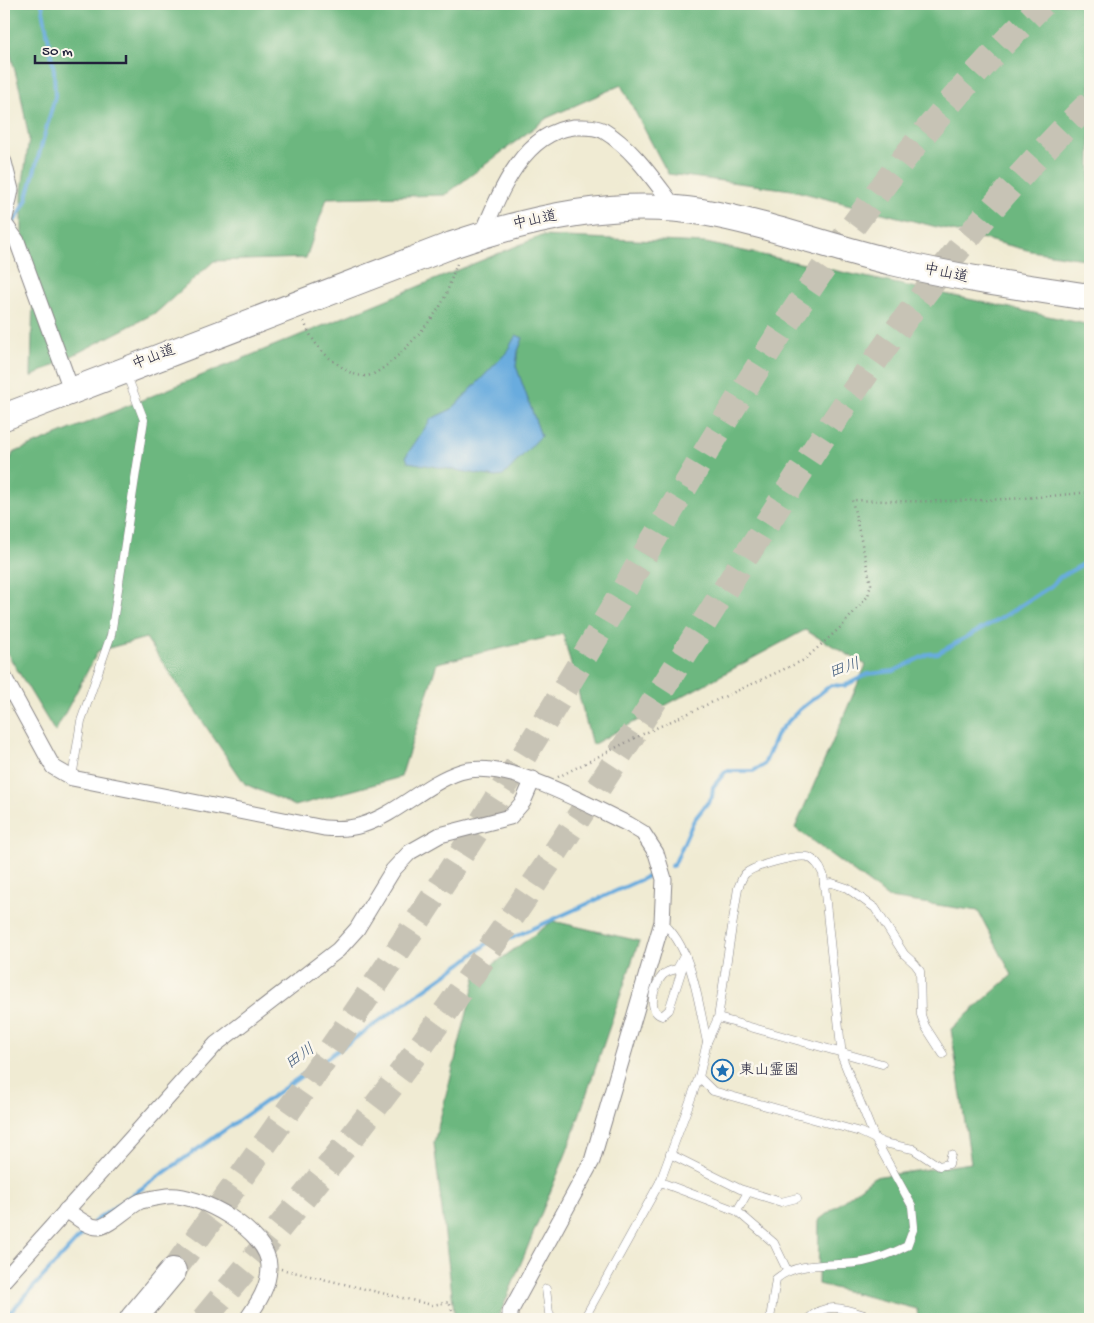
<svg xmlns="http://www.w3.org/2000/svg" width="1094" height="1323" font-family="'Gochi Hand','Klee One',sans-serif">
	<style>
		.forest { fill: #6cb77f; stroke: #476c5d }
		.water { fill: #69acde; stroke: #46678c }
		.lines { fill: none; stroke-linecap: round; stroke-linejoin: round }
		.stream { stroke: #69acde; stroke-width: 4 }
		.highway-tunnel { stroke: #c7c3b5; stroke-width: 26; stroke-dasharray: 26 13; stroke-linecap: butt }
		.lane-casing { stroke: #898687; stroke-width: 9 }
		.street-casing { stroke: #898687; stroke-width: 17 }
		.highway-casing { stroke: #898687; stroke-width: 28 }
		.path { stroke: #898687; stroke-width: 2.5; stroke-dasharray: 1 4; stroke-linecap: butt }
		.lane { stroke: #fff; stroke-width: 8 }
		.street { stroke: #fff; stroke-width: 15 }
		.highway { stroke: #fff; stroke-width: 26 }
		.labels { text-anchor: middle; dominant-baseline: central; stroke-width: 5; stroke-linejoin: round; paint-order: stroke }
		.street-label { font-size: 15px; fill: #22223b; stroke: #fbf7ec }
		.poi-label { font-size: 15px; fill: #22223b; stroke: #fbf7ec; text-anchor: start }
		.water-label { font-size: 16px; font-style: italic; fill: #3e597c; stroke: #fbf7ec }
	</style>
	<rect width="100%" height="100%" fill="#fbf7ec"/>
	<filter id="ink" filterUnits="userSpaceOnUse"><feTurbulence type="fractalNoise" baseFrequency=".02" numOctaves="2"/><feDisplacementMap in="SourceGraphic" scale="10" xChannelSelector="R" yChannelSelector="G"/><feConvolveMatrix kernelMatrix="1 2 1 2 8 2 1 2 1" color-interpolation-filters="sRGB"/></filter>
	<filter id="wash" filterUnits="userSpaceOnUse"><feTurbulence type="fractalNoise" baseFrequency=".0096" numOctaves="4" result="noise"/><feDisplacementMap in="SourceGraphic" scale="20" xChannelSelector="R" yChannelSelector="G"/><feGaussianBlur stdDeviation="1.12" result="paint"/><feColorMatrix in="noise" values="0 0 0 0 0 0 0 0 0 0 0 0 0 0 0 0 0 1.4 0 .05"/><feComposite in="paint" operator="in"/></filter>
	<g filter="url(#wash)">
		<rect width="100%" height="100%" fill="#f0ebd3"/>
		<!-- forest -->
		<g class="forest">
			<polygon points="4,4 1090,4 1090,260 1031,251 792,190 668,174 621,85 547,118 445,195 327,198 306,258 214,261 157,312 31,377 33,291 22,232 22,189 29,139 20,90 4,29"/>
			<polygon points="541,236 706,243 1090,325 1090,1319 918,1319 917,1309 818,1284 819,1220 874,1177 971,1163 951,1029 1012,975 978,911 889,898 795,828 866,665 805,630 592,745 563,634 437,663 401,777 295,806 245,784 146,638 98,651 55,732 4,648 4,476 13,453"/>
			<polygon points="553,921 639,941 567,1151 501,1312 496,1319 455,1319 434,1143 476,977"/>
		</g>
		<!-- water -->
		<polygon class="water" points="516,335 523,338 518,351 516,366 541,436 503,476 496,477 408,462 406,456 431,419 452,409 506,353"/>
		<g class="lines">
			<!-- stream -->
			<g class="stream">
				<polyline points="11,227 26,201 55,97 54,70 42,4"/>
				<polyline points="671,866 674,865 694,820 712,797 713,787 726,771 753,771 764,765 777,734 783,727 799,710 831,685 844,686 868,674 894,671 928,654 938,653 1003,617 1051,586 1060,577 1080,566 1090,556"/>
				<polyline points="94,1222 462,963 489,942 512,938 651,875"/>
				<polyline points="4,1319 87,1229"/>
			</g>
		</g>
	</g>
	<g filter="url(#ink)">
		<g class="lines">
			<!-- highway-tunnel -->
			<g class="highway-tunnel">
				<path d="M173,1271C312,1082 444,888 566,687C711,447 839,201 1043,4"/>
				<path d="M204,1319C273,1236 342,1152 407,1065C491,951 569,833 646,714C782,503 909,279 1090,103"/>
			</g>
			<defs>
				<g id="lane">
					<polyline points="72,778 81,721 111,635 144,420 126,373"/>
					<polyline points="824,884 832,883 847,888 875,908 904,954 915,964 920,971 921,1015 925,1026 943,1054"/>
					<path d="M662,922C693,948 698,1003 707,1042"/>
					<path d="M685,954L677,969C672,970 667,971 663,975C654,984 646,1011 662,1016L669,1010L686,957"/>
					<polyline points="718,1018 882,1064"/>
					<polyline points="699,1077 713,1091 860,1132 884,1143 913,1149 939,1166 949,1164 951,1155"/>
					<polyline points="670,1154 740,1189 781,1202 797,1198"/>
					<polyline points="660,1182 737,1211 774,1243 787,1270"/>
					<polyline points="737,1211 748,1192"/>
					<polyline points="546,1289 549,1313 553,1319"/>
					<path d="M584,1319L660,1182L699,1077L707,1042L718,1018L738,888C740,884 742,877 745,874C753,866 797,854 808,857C815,860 820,867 823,874L842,1057L875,1139L912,1206L914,1227L907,1246C893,1253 879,1259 863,1262C836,1267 798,1260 776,1279L770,1319"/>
					<path d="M808,1319C829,1298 852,1312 876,1319"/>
				</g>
				<g id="street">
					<polyline points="4,162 11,190 4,223"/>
					<polyline points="4,223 17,241 71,389"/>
					<path d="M482,235C499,194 523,132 574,127C584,127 595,126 604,131C634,149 655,182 676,209"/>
					<path d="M4,677L53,767L72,778L324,828C337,829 350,829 362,825C398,814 424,784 460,772C505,757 587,805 628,824L643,833L656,853L664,879L662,922L592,1161L510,1312V1319"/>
					<path d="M66,1210C76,1216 88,1228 99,1227C110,1226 129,1206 141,1201C149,1199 159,1197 167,1196C198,1192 270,1232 269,1267C269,1287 258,1303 247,1319"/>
					<polyline points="4,1280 216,1044 338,950 357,929 393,870 410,852 440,835 510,817 523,802 533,779"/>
				</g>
				<g id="highway">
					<path d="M4,417L452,245C531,218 618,198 702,212C766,223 829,247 892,262C958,278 1024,287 1090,297"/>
					<polyline points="133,1319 173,1271"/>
				</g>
			</defs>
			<!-- lane casing -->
			<use href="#lane" class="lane-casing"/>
			<!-- street casing -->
			<use href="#street" class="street-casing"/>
			<!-- highway casing -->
			<use href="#highway" class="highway-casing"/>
			<!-- path -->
			<g class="path">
				<path d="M304,321C311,340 322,354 339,365C348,372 355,376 366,376C386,375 433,320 442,303C448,291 452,276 457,264"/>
				<path d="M558,777L641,735L804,660L842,626L868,596L871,584L852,500C933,503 1009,501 1090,492"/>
				<polyline points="281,1269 432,1305 449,1302 455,1319"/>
			</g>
			<!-- lane -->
			<use href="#lane" class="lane"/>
			<!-- street -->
			<use href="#street" class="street"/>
			<!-- highway -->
			<use href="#highway" class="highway"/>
		</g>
	</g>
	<!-- icons -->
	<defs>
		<symbol id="sight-ring" viewBox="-11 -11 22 22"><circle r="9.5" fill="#fbf7ec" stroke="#1f6fb2" stroke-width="1.5"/><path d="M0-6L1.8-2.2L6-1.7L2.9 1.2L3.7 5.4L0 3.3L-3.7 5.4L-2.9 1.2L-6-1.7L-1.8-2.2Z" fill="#1f6fb2"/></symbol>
	</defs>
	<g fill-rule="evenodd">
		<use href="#sight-ring" x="710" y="1058" width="25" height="25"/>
	</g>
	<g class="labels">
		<!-- street labels -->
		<g class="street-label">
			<text transform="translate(535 221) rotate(-12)">中山道</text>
			<text transform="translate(946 274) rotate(12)">中山道</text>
			<text transform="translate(154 358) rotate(-21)">中山道</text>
		</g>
		<!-- poi labels -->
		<g class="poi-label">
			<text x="739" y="1071">東山霊園</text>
		</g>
		<!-- water labels -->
		<g class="water-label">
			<text transform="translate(845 670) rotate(-19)">田川</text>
			<text transform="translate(301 1058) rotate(-35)">田川</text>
		</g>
	</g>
	<!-- margin -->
	<rect width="1094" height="1323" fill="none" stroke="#fbf7ec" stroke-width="20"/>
	<!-- scale -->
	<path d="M35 55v8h91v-8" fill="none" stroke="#22223b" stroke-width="2.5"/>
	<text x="42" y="55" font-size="15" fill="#22223b" stroke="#fbf7ec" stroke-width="4" paint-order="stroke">50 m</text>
</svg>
